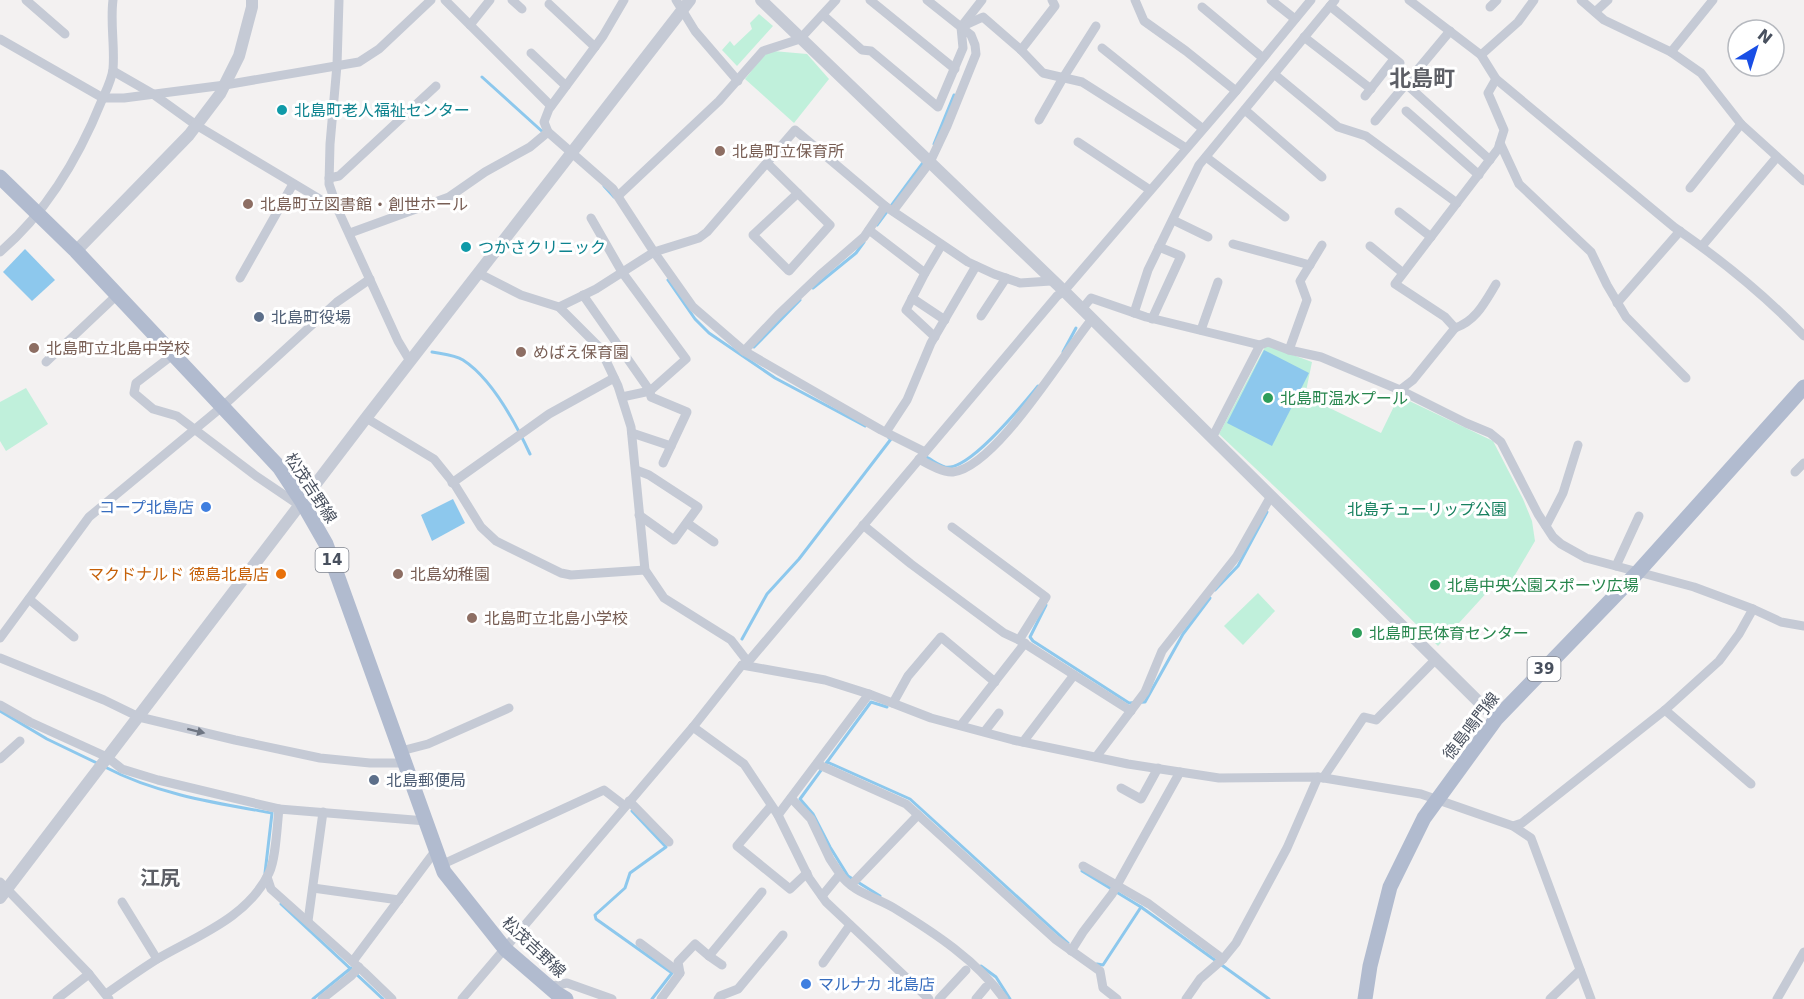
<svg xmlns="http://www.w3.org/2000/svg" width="1804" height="999" font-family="'DejaVu Sans','Noto Sans JP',sans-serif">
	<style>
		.green { fill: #c0f0db }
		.water { fill: #8dc8ed }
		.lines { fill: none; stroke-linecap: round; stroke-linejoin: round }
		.stream { stroke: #8dc8ed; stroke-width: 3 }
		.minor { stroke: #c5cad5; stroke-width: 9 }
		.tertiary { stroke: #c5cad5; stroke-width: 12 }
		.primary { stroke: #b1bbcf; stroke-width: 15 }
		.oneway { fill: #6e7582 }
		.culture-dot { fill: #0f9aa8; stroke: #fff; stroke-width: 2 }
		.education-dot { fill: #8d6e63; stroke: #fff; stroke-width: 2 }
		.service-dot { fill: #5c6f8a; stroke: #fff; stroke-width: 2 }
		.leisure-dot { fill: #2e9e5b; stroke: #fff; stroke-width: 2 }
		.shop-dot { fill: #3f7fe0; stroke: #fff; stroke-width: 2 }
		.food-dot { fill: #e8710a; stroke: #fff; stroke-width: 2 }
		.labels { text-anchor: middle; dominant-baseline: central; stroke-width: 6; stroke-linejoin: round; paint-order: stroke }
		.shield { fill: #fff; stroke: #7f848e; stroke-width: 1.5 }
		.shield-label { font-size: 15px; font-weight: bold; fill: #48505e }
		.culture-label { font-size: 16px; fill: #0d838f; stroke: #fff; text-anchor: start }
		.education-label { font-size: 16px; fill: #785e54; stroke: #fff; text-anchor: start }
		.service-label { font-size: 16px; fill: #4e5e75; stroke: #fff; text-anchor: start }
		.leisure-label { font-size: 16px; fill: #27864d; stroke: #fff; text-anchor: start }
		.street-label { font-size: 16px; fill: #48505e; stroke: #fff }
		.shop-label { font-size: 16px; fill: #366cbe; stroke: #fff; text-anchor: end }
		.park-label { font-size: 16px; fill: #17815f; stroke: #fff }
		.food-label { font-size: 16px; fill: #c56008; stroke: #fff; text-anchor: end }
		.quarter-label { font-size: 20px; font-weight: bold; fill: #5d5f66; stroke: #fff }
		.district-label { font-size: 22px; font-weight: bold; fill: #5d5f66; stroke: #fff }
	</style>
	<rect width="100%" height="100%" fill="#f3f1f1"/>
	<!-- green -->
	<g class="green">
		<polygon points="759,14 773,26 737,66 722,50 730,41 734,46 752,29 750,23"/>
		<polygon points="773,51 807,54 829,79 794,123 745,79 764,55"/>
		<polygon points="1266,345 1312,362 1305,396 1381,433 1399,396 1493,441 1523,499 1532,521 1535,541 1512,580 1501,577 1438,646 1327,536 1219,434"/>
		<polygon points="26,388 48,424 6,451 0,441 0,402"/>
		<polygon points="1258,593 1275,611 1243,645 1224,626"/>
	</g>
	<!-- water -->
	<g class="water">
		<polygon points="25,249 55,280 32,301 3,272"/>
		<polygon points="1264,350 1309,373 1272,446 1227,423"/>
		<polygon points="453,499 465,523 432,541 421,515"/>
	</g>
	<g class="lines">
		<!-- stream -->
		<g class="stream">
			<polyline points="482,77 545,134"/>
			<polyline points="934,144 954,95"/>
			<polyline points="604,186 614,197"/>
			<polyline points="877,225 925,160"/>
			<polyline points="668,280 695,319 709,333 775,378 865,426"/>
			<polyline points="813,288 856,253 864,242"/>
			<polyline points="754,347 800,300"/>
			<path d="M432,352C442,354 455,355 463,360C491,378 516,424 530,454"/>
			<polyline points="1063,352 1076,328"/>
			<path d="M924,456C931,459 938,465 945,467C969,472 1023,404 1038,386"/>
			<polyline points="1215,590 1238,566 1267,512"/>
			<polyline points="1046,605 1030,637 1033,641 1129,703 1145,702 1183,634 1210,598"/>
			<polyline points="742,639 767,594 799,559 891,439 889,438"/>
			<polyline points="0,711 47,739 99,764"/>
			<polyline points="827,762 910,799 1068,943"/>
			<path d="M105,767C156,794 216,803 272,813L265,873"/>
			<polyline points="632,811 666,847 630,873 625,888 595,915 596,919 672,973 652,999"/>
			<polyline points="1082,871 1141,907 1269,999"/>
			<polyline points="880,896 848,876 830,847 813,814 800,799 871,702 887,707"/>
			<polyline points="281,904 383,999"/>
			<polyline points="1097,964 1103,965 1141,907"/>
			<polyline points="981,966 996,977 1010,999"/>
			<polyline points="313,999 351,968"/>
		</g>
		<!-- minor -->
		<g class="minor">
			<polyline points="26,0 65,34"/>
			<polyline points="339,0 337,65 330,144 329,184 338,210 398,341 410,361"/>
			<polyline points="445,0 551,106"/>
			<polyline points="512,0 522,9"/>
			<polyline points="624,0 603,36 549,109 544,122 548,132 613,189 654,252 693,307 744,351 881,430 925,452"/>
			<polyline points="676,0 695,31 738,81"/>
			<polyline points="870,0 955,69"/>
			<polyline points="1135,0 1144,21 1186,51 1236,91"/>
			<polyline points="1271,0 1295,19"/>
			<path d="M1409,0L1481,55L1496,79L1674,227C1720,259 1765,295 1804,336"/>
			<polyline points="1581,0 1604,20 1671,52 1701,73 1741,124 1804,181"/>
			<polyline points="549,4 595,47"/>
			<polyline points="1330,6 1400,63"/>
			<polyline points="1202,7 1263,58"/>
			<polyline points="1490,7 1497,0"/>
			<polyline points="1595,12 1608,0"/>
			<polyline points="823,15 862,50 871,51 938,107 963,48 961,27 982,0"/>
			<polyline points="470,25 490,0"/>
			<polyline points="961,27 983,17 1021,50 1043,73 1082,82 1186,148"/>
			<polyline points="1304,37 1371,89"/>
			<polyline points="0,39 103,98 124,98 225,85 359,62 379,49 431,0"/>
			<polyline points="1102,48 1203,129"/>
			<polyline points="1021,50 1055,6 1052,0"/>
			<polyline points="1671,52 1713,0"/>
			<polyline points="531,53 566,86"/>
			<polyline points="1481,55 1518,22 1534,0"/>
			<polyline points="113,71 153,94 196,125 338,210"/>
			<polyline points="1274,74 1338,127 1366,136 1457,203"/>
			<polyline points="1406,84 1490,160"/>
			<polyline points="1365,96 1394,59"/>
			<polyline points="1245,110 1322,177"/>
			<polyline points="1406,111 1479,175"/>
			<polyline points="1039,120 1063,78 1096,26"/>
			<polyline points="1375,121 1450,31"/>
			<polyline points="1078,142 1150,190"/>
			<polyline points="1500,143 1519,184 1591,252 1607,285 1626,317 1686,378"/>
			<polyline points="1206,157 1285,217"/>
			<polyline points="767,163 830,225 789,271 753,235 798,193"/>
			<polyline points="329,178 339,176 436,86"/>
			<polyline points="1690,188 1741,124"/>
			<polyline points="618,196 719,101 763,51 800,39 836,0"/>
			<polyline points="893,211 930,162 947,126 976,54 975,45 971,35 927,0"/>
			<polyline points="1399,212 1431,237"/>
			<polyline points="591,218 622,272 686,359 650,391 622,397"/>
			<polyline points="1173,220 1208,237"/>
			<polyline points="869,230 925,273 941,246"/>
			<polyline points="350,233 449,197 485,172 530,147 548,132"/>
			<polyline points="1233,244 1310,265"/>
			<polyline points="1370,246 1403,273"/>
			<polyline points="1702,246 1777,157"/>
			<path d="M0,252C47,212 79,157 102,100C106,91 112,79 113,69C115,46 110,23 113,0"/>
			<polyline points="478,273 521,295 559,307 600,348 618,386 631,427 645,570 664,598 731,640 748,662"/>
			<polyline points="925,273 906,310 935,337"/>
			<polyline points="240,278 293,184"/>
			<polyline points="583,295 650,391 651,397 687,412 663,463"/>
			<polyline points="912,298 945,320"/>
			<polyline points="1617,303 1680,231"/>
			<polyline points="559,307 596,289 654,252 699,238 707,232 795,130 885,206 968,262 994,274 1020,283 1051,281"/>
			<polyline points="1082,309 1091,298 1146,317 1260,345 1268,342 1289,350 1321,357 1400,390 1466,423 1490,433 1501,442 1538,514 1553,537 1561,544 1586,558 1694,587 1753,609 1781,622 1804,626"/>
			<polyline points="1134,313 1148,270 1199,165 1335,0"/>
			<polyline points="981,316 1006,278"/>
			<polyline points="1152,319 1181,256 1159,247"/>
			<path d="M1455,328C1476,321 1485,302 1496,284"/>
			<polyline points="1201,330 1218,282"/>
			<polyline points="1289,350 1307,300 1300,281 1322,245"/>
			<polyline points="744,351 778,315 820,275 864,237 885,206"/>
			<polyline points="174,354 136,383 134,393 153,409 177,416 256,476 299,505"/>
			<polyline points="46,362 117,295"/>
			<polyline points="1400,390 1413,380 1455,328 1445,317 1395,284 1498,149 1504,130 1488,93 1496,79"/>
			<polyline points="366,418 434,459 455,485 481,527 496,541 561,573 571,575 645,570"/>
			<polyline points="886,432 907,400 931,343 976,266"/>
			<polyline points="632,433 671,446"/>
			<polyline points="1212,438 1260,345"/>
			<path d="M919,459C928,464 943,473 953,472C996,467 1063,354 1092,319"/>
			<polyline points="636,470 649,475 698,507 674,540 639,515"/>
			<polyline points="1795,472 1804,463"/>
			<polyline points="452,483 549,414 614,378"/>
			<polyline points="687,523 714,542"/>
			<polyline points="863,525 911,564 1004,633 1019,640 1046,597 952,527"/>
			<polyline points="1546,526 1563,493 1578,445"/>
			<polyline points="1616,566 1639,516"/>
			<polyline points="29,599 74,637"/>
			<polyline points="0,638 89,517 223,406 337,302 370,279"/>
			<polyline points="1019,640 1131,711"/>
			<polyline points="0,658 104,700 139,717 235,740 320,758 370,763 405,763"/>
			<polyline points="742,665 825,680 869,694 931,718 1013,740 1128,764 1219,778 1318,777 1421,794 1513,826 1531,838 1591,999"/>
			<polyline points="893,703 908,676 941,637 995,682"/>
			<polyline points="0,705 30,722 107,757 122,769 158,780 279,809"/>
			<polyline points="1665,710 1751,784"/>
			<polyline points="961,725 1025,643"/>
			<polyline points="693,727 744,764 778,815 809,878 826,902 929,999"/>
			<polyline points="985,731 999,713"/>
			<polyline points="1023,742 1074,675"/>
			<polyline points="401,751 428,744 509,708"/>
			<polyline points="1096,757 1145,692 1162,651 1237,556 1271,496"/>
			<polyline points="0,759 20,741"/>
			<polyline points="817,764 906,804 1055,939 1100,971 1103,988 1117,999"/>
			<polyline points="1323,778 1364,717 1376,720 1436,659"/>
			<polyline points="1121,788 1141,799 1158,768"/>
			<polyline points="791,798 811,819 830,859 840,874 822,896"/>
			<polyline points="629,801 669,842"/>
			<polyline points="771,806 737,846 790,889 807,873"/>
			<polyline points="778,815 869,694"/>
			<polyline points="1513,826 1522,823 1665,710 1719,661 1739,634 1753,609"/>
			<polyline points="441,865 604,790 625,806"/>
			<polyline points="1083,866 1149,904 1223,959"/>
			<path d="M840,874C853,893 876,897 894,908C933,932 978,961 1004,999"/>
			<polyline points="267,877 271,889 364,972 392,999"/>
			<polyline points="0,882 89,974 109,999"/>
			<polyline points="851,885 918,815"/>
			<polyline points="313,888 399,900"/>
			<polyline points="122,902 157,959"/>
			<polyline points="308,921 323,812"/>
			<polyline points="640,943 680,973 661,999"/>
			<polyline points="1071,951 1083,932 1112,894 1180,772"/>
			<polyline points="709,956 722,965"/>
			<polyline points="353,961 436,850"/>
			<polyline points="823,963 850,925"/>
			<polyline points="680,973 678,962 695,944 709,956 762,892"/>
			<polyline points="549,987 567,983 612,999"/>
			<path d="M106,994C123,982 141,969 159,958C199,935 248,917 269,873C276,859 277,825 279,809L426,821"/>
			<polyline points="57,999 89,974"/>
			<polyline points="322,999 351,976 359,967"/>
			<polyline points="462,999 693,727 742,665 748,662 1057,296 1064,291 1236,91 1311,0"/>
			<polyline points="718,999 720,996 738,989 783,935"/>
			<polyline points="939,999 966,970"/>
			<polyline points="976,999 986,987"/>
			<polyline points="1186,999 1200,979 1223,959 1236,943 1287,848 1318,777"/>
			<polyline points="1550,999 1580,970"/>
			<polyline points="1777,999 1804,952"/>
		</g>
		<!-- tertiary -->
		<g class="tertiary">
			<polyline points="761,0 1064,291 1496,719"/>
			<polyline points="76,251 189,135 220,94 239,56 252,7 252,0"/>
			<polyline points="0,898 366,418 690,0"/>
		</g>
		<!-- primary -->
		<g class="primary">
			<polyline points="0,177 76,251 279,467 302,502 326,544 444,872 506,950 556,993 566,999"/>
			<polyline points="1365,999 1370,966 1390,887 1424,818 1496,719 1638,572 1804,387"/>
		</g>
	</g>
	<!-- one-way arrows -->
	<defs><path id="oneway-solid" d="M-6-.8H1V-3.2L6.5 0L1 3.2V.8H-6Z" transform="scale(1.5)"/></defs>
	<use class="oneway" href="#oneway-solid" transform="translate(196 731) rotate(14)"/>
	<!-- markers -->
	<g class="culture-dot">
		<circle cx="282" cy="110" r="6"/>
		<circle cx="466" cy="247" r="6"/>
	</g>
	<g class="education-dot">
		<circle cx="720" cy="151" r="6"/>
		<circle cx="248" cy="204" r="6"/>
		<circle cx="34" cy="348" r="6"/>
		<circle cx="521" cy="352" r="6"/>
		<circle cx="398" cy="574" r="6"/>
		<circle cx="472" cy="618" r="6"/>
	</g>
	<g class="service-dot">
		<circle cx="259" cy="317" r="6"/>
		<circle cx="374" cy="780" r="6"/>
	</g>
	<g class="leisure-dot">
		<circle cx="1268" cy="398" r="6"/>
		<circle cx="1435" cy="585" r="6"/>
		<circle cx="1357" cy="633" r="6"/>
	</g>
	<g class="shop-dot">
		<circle cx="206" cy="507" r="6"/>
		<circle cx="806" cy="984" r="6"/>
	</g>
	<circle class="food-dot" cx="281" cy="574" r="6"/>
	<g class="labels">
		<!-- shield labels -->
		<g class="shield">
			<rect x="315.5" y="548" width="33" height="24" rx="4.5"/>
			<rect x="1527.5" y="657" width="33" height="24" rx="4.5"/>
		</g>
		<g class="shield-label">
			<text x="332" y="560">14</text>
			<text x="1544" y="669">39</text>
		</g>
		<!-- culture labels -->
		<g class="culture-label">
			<text x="294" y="110">北島町老人福祉センター</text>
			<text x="478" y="247">つかさクリニック</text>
		</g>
		<!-- education labels -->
		<g class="education-label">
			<text x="732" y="151">北島町立保育所</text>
			<text x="260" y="204">北島町立図書館・創世ホール</text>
			<text x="46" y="348">北島町立北島中学校</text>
			<text x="533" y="352">めばえ保育園</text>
			<text x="410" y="574">北島幼稚園</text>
			<text x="484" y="618">北島町立北島小学校</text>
		</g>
		<!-- service labels -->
		<g class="service-label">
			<text x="271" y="317">北島町役場</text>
			<text x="386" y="780">北島郵便局</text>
		</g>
		<!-- leisure labels -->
		<g class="leisure-label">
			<text x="1280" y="398">北島町温水プール</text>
			<text x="1447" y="585">北島中央公園スポーツ広場</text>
			<text x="1369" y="633">北島町民体育センター</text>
		</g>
		<!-- street labels -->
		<g class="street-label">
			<text transform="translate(311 488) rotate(57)">松茂吉野線</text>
			<text transform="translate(1471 726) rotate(-52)">徳島鳴門線</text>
			<text transform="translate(534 947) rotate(43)">松茂吉野線</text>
		</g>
		<!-- shop labels -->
		<g class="shop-label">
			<text x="194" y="507">コープ北島店</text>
			<text x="818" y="984" text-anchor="start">マルナカ 北島店</text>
		</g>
		<!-- park labels -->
		<g class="park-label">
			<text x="1427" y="509">北島チューリップ公園</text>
		</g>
		<!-- food labels -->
		<g class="food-label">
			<text x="269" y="574">マクドナルド 徳島北島店</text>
		</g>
		<!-- quarter labels -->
		<g class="quarter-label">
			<text x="160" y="878">江尻</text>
		</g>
		<!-- district labels -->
		<g class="district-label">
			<text x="1422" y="78">北島町</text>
		</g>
	</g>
	<!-- north arrow -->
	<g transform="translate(1756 48) rotate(38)"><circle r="28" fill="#ffffff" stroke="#b6b9bf" stroke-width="1.5"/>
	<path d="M0-4.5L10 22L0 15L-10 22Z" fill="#194ee5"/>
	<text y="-9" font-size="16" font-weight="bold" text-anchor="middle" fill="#48505e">N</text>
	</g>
</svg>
